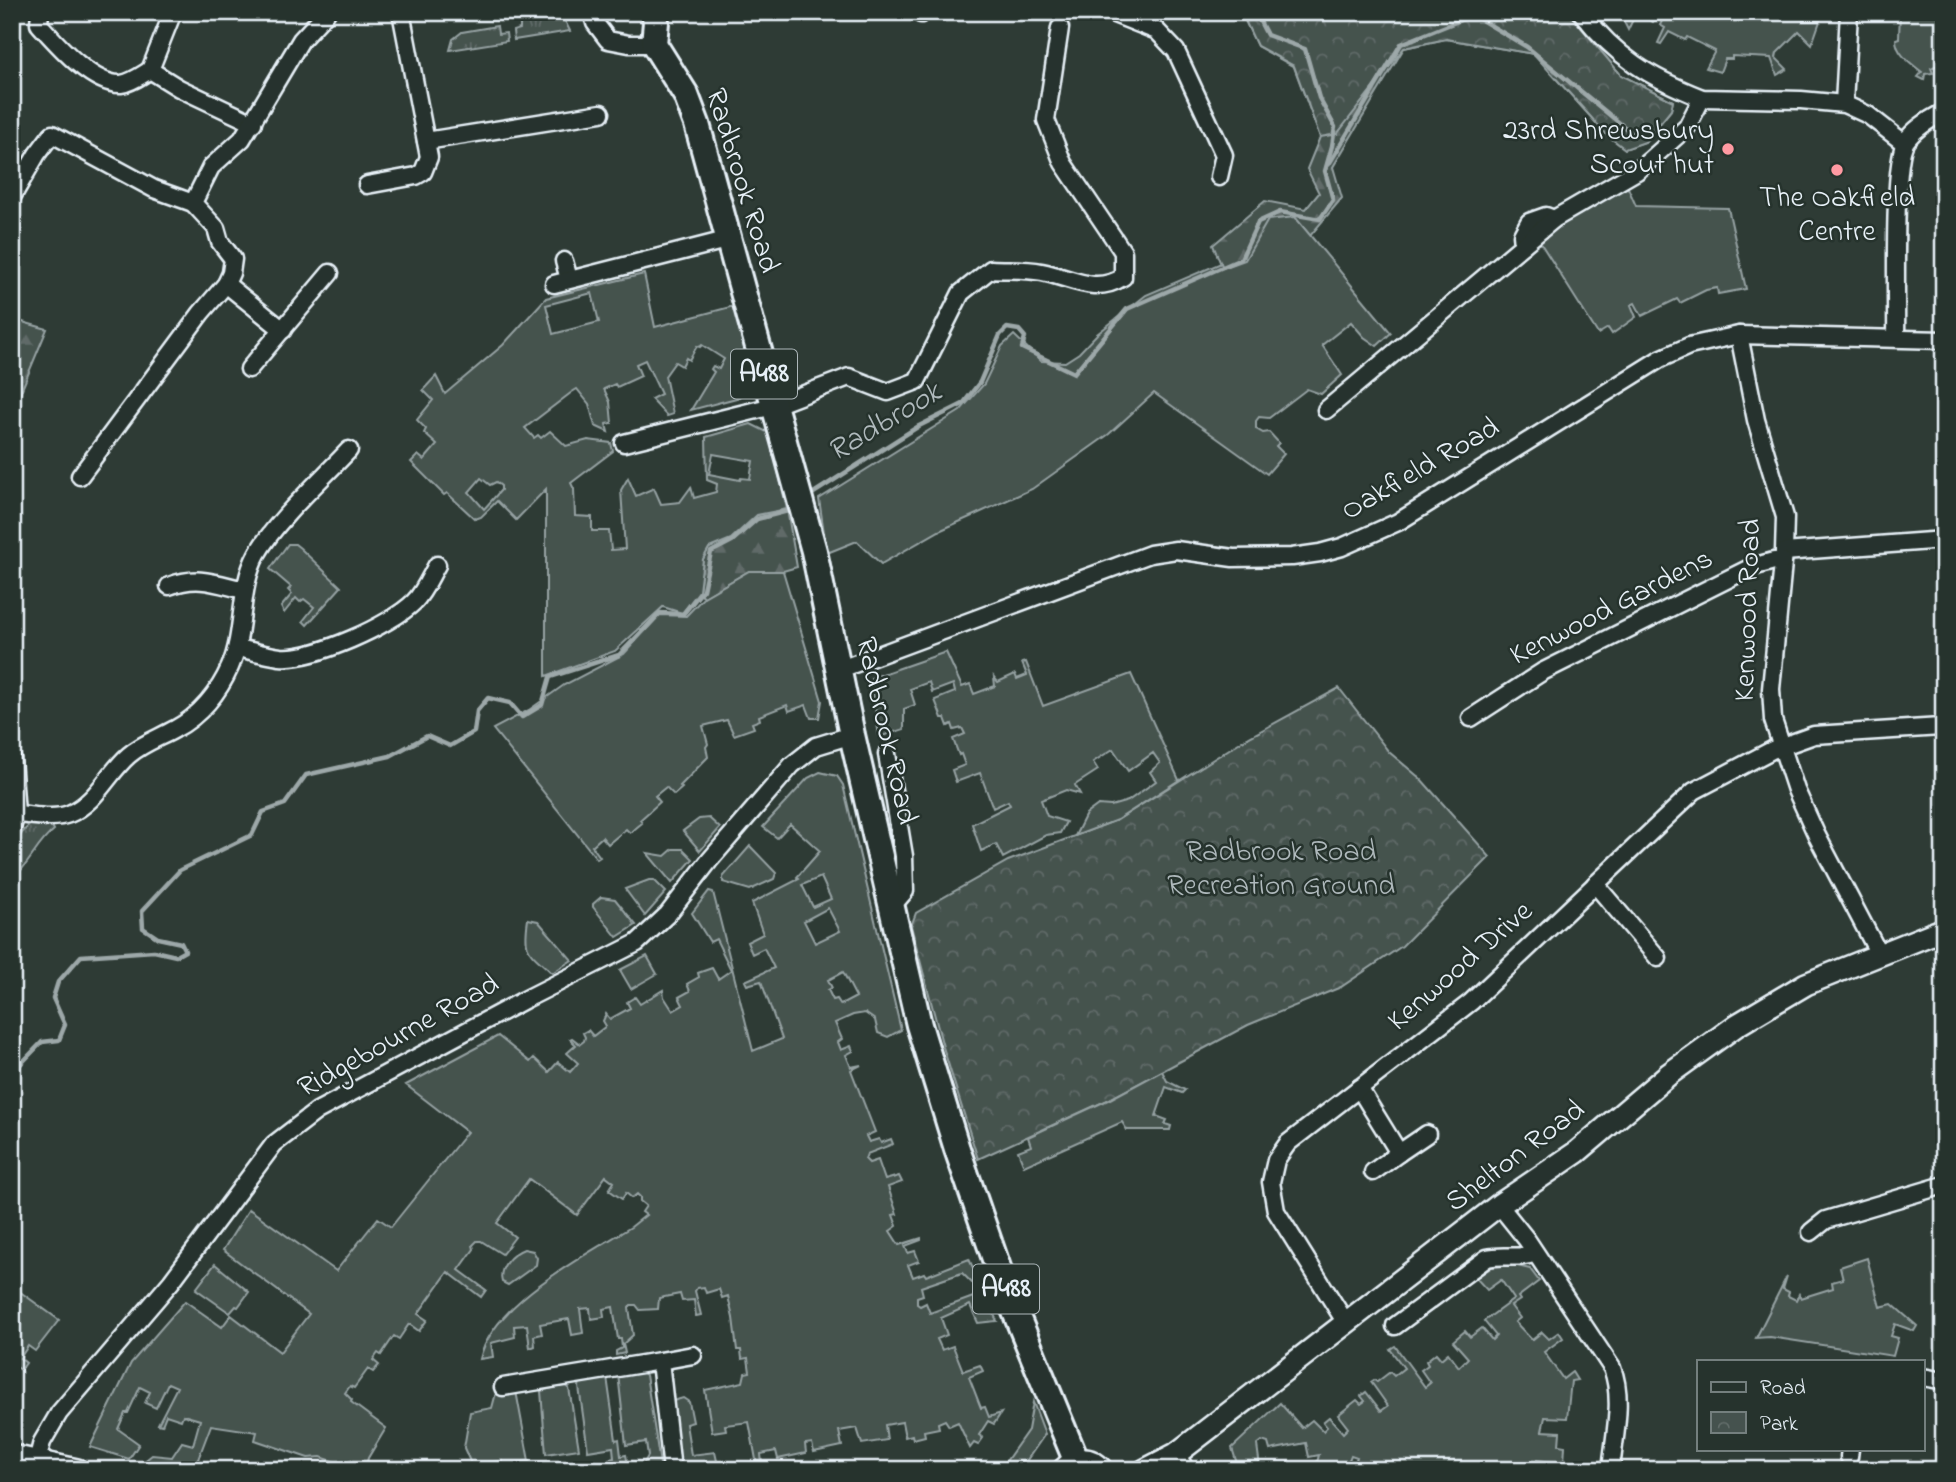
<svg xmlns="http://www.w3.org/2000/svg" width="1956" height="1482" font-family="'Indie Flower',sans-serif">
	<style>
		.grass { fill: url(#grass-tufts); stroke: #96a2a3; stroke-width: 2 }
		.forest { fill: url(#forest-firs); stroke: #96a2a3; stroke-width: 2 }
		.park { fill: url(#park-crowns); stroke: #96a2a3; stroke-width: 2 }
		.garden { fill: #45524e; stroke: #96a2a3; stroke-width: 2; fill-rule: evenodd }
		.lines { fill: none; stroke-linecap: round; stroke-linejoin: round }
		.stream { stroke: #9da8a9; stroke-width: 4.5 }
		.minor-casing { stroke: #e8f1f8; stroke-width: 21 }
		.secondary-casing { stroke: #e8f1f8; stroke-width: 26 }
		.primary-casing { stroke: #e8f1f8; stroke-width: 30 }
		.minor { stroke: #26332d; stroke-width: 16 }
		.secondary { stroke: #26332d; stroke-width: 21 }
		.primary { stroke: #26332d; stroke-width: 24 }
		.poi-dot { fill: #ff9aa2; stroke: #26332d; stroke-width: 2.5 }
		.labels { text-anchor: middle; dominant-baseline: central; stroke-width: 5; stroke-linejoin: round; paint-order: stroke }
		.shield { fill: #26332d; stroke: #aeb8bb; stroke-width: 2 }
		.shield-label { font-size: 28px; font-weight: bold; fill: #e8f1f8 }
		.poi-label { font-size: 30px; fill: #e8f1f8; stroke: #26332d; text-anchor: end }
		.street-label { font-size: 30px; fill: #e8f1f8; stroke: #26332d }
		.park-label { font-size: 30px; fill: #afb9bc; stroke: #26332d }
		.water-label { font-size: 32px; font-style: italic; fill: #b0babd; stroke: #26332d }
	</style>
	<defs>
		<pattern id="grass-tufts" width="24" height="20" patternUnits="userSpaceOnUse" patternTransform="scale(1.75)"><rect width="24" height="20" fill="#45524e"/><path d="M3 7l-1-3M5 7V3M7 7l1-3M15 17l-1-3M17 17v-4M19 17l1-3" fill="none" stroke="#606b68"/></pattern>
		<pattern id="forest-firs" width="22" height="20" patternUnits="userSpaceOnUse" patternTransform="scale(1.75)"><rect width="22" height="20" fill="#45524e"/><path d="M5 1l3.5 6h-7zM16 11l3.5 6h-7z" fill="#606b68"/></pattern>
		<pattern id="park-crowns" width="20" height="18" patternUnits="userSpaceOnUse" patternTransform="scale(1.75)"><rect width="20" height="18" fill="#45524e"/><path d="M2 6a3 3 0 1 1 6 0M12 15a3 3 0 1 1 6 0" fill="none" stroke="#606b68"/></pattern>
	</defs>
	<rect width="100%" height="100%" fill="#2e3b35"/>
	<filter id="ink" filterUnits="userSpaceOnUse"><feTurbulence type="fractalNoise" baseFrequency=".0143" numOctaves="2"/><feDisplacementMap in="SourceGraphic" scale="14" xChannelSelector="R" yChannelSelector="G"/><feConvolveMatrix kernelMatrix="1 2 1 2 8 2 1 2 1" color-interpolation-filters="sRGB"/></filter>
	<g filter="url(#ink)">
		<!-- grass -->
		<g class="grass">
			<polygon points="554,17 565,21 570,31 514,40 513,31 520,29 520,23"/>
			<polygon points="497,26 498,34 506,33 507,41 450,50 453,39 462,32"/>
			<path d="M30,825L52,826L54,830C36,844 30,865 12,879C12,862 14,836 30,825Z"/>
		</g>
		<!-- forest -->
		<g class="forest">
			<polygon points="1241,12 1568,12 1621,75 1673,101 1671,110 1645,142 1625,149 1607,135 1534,54 1446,39 1404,48 1333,167 1342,198 1310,236 1223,269 1213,245 1265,201 1306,209 1319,193 1307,169 1320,137 1294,67 1257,46"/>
			<polygon points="12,319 47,329 12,413"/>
			<polygon points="787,509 797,567 783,571 749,571 704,597 699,591 703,559 709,548 731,539 757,515"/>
		</g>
		<!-- park -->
		<g class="park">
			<polygon points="1241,12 1568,12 1621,75 1673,101 1671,110 1645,142 1625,149 1607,135 1534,54 1446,39 1404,48 1337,134 1320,137 1294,66 1257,46"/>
			<polygon points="1339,688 1389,752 1421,779 1490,857 1402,946 1341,987 1248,1025 1110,1099 978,1159 943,1047 911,926 916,913 1008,861 1117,820 1242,741"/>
		</g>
		<!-- garden -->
		<g class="garden">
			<polygon points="1619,12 1803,12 1803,21 1820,21 1812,44 1799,31 1777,53 1776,58 1787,69 1777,75 1771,58 1732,56 1732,59 1725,59 1720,72 1706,68 1715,51 1687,37 1685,40 1669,32 1661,44 1658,43 1665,28 1660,25 1662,21 1656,18 1653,22 1636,13 1628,30"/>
			<path d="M1900,12H1944V62L1931,68L1933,73L1925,74L1924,80L1918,77L1922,72C1911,63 1896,54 1896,39L1899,38Z"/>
			<polygon points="1625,181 1636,206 1728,208 1746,289 1718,294 1717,288 1706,290 1680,303 1677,299 1642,316 1635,303 1631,305 1636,317 1612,334 1608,328 1598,334 1538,239"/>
			<polygon points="1295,217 1391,333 1377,346 1364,337 1351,322 1322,345 1342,375 1321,394 1307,389 1269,418 1259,417 1256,421 1256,429 1263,433 1269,432 1279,443 1276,446 1284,454 1267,474 1154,393 1109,434 1032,489 939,531 881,564 857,541 827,553 819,499 960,411 984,384 1002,346 1014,335 1041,361 1065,362 1079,353 1097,334 1146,295 1221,263 1223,268 1245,260 1268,220"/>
			<path d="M644,274L655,327L734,306L752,382L740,397L691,410L714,372L711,369L713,366L719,369L724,359L702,345L700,347L697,346L689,360L686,358L682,366L675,362L665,376L673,414L667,416L651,399L661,394L645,360L636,364L641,376L617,387L615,384L604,389L610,402L612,423L606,424L608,432L595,426L589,404L577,389L572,392L525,428L534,438L538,435L541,438L550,431L566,446L588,440L611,443L613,451L571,483L574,489L575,516L592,517V531H609L611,550L625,549L621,490L628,478L636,496L654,488L661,504L680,502L691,487L694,498L716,492L717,484L707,480L706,437L751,424L769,433L787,509L757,515L731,539L709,548L703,559L699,591L682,613L663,607L615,651L546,676V489L516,520L497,501L481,517L475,519L447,493L444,495L411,462L418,455L424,460L437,445L424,433L426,429L417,420L433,400L423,390L436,376L445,394L503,345L546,298ZM592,293L599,322L553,334L546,305ZM713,454L753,461L750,479L741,478L740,480L709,474ZM481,478L490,485L496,482L501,486V490L484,509L469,492Z"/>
			<polygon points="288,544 295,544 300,548 341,587 307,625 303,621 314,607 304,599 300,602 296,598 284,613 281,607 292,594 288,590 291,587 270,569"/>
			<path d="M749,571H783L822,701L819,718H811L806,705L789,711L787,705L759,716L760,720L752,723L754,728L734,735L727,720L703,726L708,744L706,747L708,757C698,767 690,776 680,786L682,788L674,795L666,787L655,796L660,802L640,820L642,823L630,833L626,829L608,844L602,837L592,846L600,857L597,859L493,729L529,710L564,685L624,654L660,615L686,616L704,597Z"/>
			<polygon points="946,652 962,687 970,684 974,694 995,686 994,677 998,682 1015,674 1017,679 1027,675 1022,663 1026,662 1043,706 1131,674 1179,780 1117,820 1075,836 1086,814 1098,805 1111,806 1128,801 1156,781 1150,772 1160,763 1153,753 1128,771 1113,749 1093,762 1098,770 1075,785 1080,794 1066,790 1041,800 1047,816 1066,822 1060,833 1046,835 1003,858 996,844 981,851 972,824 1010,805 1008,801 993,808 980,773 956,782 952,770 965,765 961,754 959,755 953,739 965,734 962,728 954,730 952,724 948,726 945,718 942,718 935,700 955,692 953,684 932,692 929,682 910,689 915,705 904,709 904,729 879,737 871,678"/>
			<path d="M820,772L837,776L843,785L901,1030L888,1037L878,1033L875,1020L865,1013L853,1015L835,1023L842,1039L838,1042L841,1050L851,1046L853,1051L846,1055L851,1067L861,1065L851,1070L875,1132L866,1136L869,1142L879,1139L881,1143L891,1139L893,1144L867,1154L865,1159L869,1163L878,1160L885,1180L899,1176L902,1182L888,1187L897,1214L893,1215L897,1226L890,1231L899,1245L921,1238V1240L905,1246L908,1253L915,1251L919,1261L908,1265L913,1277L924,1273L926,1276L969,1259L980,1283H972L962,1273L921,1287L923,1295L917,1297V1304L920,1306L926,1303L930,1313L984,1293L997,1321L978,1323L970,1305L941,1318L947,1335L937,1339L942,1350L953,1346L963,1371L980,1365L983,1371L969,1377L981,1408L985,1407L989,1417L1001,1413L994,1424L988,1421L979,1435L983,1438L978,1445L974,1443L970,1448L958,1422L949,1426L945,1420L938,1423L939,1428L924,1431L925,1436L913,1439L912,1435L905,1437L902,1422L885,1425L887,1440L862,1444L857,1428L839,1431L842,1446L814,1452L812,1443L805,1444L806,1453L778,1459L776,1451L761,1454L762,1464L757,1465L749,1422L725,1425L726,1430L712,1432L705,1390L743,1382L745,1373L750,1372L748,1358L742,1359L741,1350H737L733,1318L728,1296L722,1298L719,1289L706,1293L704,1287L697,1288L695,1291L701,1315L696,1316L694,1300L682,1301L680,1294L659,1298L658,1309L640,1310L636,1305H631L629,1308L633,1335L623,1344L625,1353L616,1355V1351L622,1348L621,1339H618L613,1307L603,1309L604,1317L591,1319L590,1308L580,1309L583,1333L572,1335L569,1319L540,1324L542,1334L534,1336L535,1346L530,1348L527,1325L514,1326L515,1337L491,1343L493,1357L480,1359C493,1302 584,1256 631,1227L646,1215L642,1212L646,1206L640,1201V1197L637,1194L632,1198L626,1193L622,1199L609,1190L614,1182L606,1176L577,1215L529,1179L497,1223L515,1237L502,1254L481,1241H477L473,1245L474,1249L459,1270L486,1290L481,1297L448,1272L418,1314L427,1320L419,1331L409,1324L399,1339L394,1336L381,1355L378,1353L373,1360L379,1365L373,1372L368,1369L354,1388L350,1386L345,1393L352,1400L351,1402L386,1428L368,1458L365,1470H359L360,1464L350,1461L347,1466L321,1457L308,1458L255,1440L257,1432L211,1425L194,1470H165L142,1463L152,1455L172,1457L182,1442L193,1445L200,1420L183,1415L181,1420L166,1415L162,1425L158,1424L177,1387L168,1383L156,1408L145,1403L150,1392L140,1387L128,1413H125L118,1429L139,1444L129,1459L90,1447L131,1363L185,1301L222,1327L231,1315L280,1352L309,1314L223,1250L249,1209L336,1271L378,1218L391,1227L467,1132L406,1085L498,1036L530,1062L534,1058L549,1072L558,1062L570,1072L578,1063L567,1053L576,1045L570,1039L572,1038L580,1044L584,1041L585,1037L583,1033L588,1030L593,1036L606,1026L603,1021L606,1014L610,1019L630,1008L627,1002L635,997L640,1004L663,990L664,997L673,1011L683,1005L679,997L690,991L687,984L699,977L698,973L712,968L718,979L731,970L716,939L710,942L692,913L709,891L713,892L753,1051L782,1039L761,981L747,985L745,981L774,968L764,948L752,954L747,942L763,934L752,903L799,879L797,877L820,851L790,824L777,838L763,827L808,778ZM821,877L831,899L813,907L802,885ZM828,908L840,931L815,943L804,921ZM843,972L856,997L841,1005L837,999L833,1000L828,990L832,988L828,980Z"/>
			<polygon points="709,818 720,828 700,851 683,831 699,819"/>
			<polygon points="750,846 776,873 774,879 750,890 723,882 723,877"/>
			<polygon points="673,849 683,849 693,859 672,883 647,853 665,856"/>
			<polygon points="649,880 654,880 666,892 645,916 625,889"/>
			<polygon points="601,897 615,899 636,925 617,937 593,907 593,904"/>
			<path d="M528,919L538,921L572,960L552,973C528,950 523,953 528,919Z"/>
			<polygon points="647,956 657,974 631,989 620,970"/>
			<polygon points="1162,1071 1167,1081 1185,1090 1182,1093 1166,1087 1156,1116 1167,1120 1165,1124 1171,1126 1170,1130 1127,1130 1122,1122 1024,1166 1018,1151 1031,1146 1028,1137 1110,1099"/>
			<path d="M524,1249L533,1251L537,1258L536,1265L508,1285L502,1282C498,1268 511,1254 524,1249Z"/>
			<polygon points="1867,1258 1880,1307 1892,1304 1917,1326 1914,1331 1895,1324 1891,1336 1898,1338 1893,1356 1770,1337 1756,1338 1787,1276 1783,1289 1789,1292 1788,1296 1796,1300 1799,1294 1801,1298 1833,1288 1832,1282 1843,1279 1840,1267"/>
			<polygon points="215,1264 249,1292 238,1307 236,1306 230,1313 196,1289"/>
			<polygon points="1513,1265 1530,1269 1539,1281 1518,1297 1520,1300 1511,1306 1520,1318 1515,1322 1532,1340 1542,1332 1549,1339 1559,1332 1563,1338 1544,1352 1563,1379 1572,1372 1577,1380 1571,1381 1567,1418 1545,1417 1542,1431 1560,1432 1559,1445 1565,1446 1564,1463 1537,1460 1537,1467 1552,1467 1552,1470 1352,1470 1357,1457 1351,1455 1345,1470 1337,1468 1336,1470 1315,1470 1319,1455 1309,1457 1306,1443 1270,1450 1268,1443 1262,1441 1257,1445 1260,1467 1271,1466 1277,1470 1239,1470 1232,1448 1280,1403 1302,1428 1312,1420 1323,1431 1327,1427 1323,1422 1329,1417 1343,1433 1348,1428 1338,1415 1357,1400 1361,1404 1365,1401 1361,1396 1366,1392 1381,1411 1388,1406 1371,1382 1374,1380 1377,1382 1390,1372 1394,1376 1404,1368 1390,1349 1395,1346 1425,1387 1430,1383 1421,1370 1428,1365 1426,1361 1436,1353 1441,1359 1448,1353 1459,1367 1468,1358 1453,1341 1465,1331 1470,1337 1482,1328 1492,1340 1496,1336 1484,1321 1514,1299 1501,1280 1487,1290 1476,1278 1492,1267"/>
			<polygon points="12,1286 59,1320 35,1351 28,1346 20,1358 26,1363 21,1370 12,1364"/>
			<polygon points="640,1371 646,1375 661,1470 600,1470 611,1468 609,1459 614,1458 613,1447 588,1451 579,1387 580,1381 607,1377 616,1440 619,1439 621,1456 626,1455 628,1465 644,1463 648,1456 646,1442 626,1445 618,1374"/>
			<polygon points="564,1385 569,1388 579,1449 546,1454 541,1391"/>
			<polygon points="516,1391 529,1461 503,1465 502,1461 471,1464 464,1448 470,1412 492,1408 496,1393"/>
			<polygon points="683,1398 689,1402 693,1422 686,1424 691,1455 715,1452 719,1470 679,1470 670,1402"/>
			<polygon points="1033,1402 1045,1434 1020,1470 1000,1470 1028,1430"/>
		</g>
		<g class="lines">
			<!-- stream -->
			<g class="stream">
				<polyline points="1329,164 1401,44 1473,15 1527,47 1634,135"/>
				<polyline points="812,494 919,426 963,404 980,382 1000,335 1007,328 1019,330 1025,337 1022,348 1074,373 1127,309 1241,259 1258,222 1280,212 1320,219 1333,200 1325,171 1332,146 1335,127 1319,98 1305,49 1267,35 1255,12"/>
				<polyline points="12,1073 42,1042 59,1040 65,1025 53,998 58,982 81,956 154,951 176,956 185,951 181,943 158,938 143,928 142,911 180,870 252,835 263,812 285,804 306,775 390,756 427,736 450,746 474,732 477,711 488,698 510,703 522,717 542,705 550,677 619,655 660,613 683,614 703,590 711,552 732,541 757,519 788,511"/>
			</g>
			<defs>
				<g id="minor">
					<path d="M40,12L39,24C57,44 92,85 121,84C131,83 142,75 150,70"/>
					<polyline points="173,12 150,70 179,88 253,123"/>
					<polyline points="592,12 595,23 608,40 629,44 654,44"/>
					<polyline points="1109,12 1157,31 1176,51 1224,155 1219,177"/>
					<path d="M1581,12C1617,58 1649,77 1702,98L1801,100L1844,104L1868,115L1904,143"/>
					<polyline points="921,14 922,12"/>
					<polyline points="1844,104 1849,12"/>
					<polyline points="426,141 601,113"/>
					<polyline points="367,185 416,176 423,172 429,157 401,12"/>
					<polyline points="12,197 37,154 52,134 154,189 193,203"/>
					<polyline points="1523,245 1522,235 1529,222 1546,216 1554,219"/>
					<polyline points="564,261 569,279"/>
					<polyline points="226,284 283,330"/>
					<polyline points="554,284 730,239"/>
					<polyline points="1739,335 1756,420 1785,517 1784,552 1771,689 1773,720 1796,790 1817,836 1879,954"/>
					<path d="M1896,338C1897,303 1892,162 1906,141C1915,128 1930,119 1944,112"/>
					<polyline points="249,369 330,273"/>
					<polyline points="1326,410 1554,219 1637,171 1650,160 1687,127 1702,98"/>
					<path d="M624,443L773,406L849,377L888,392L917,381L961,293L991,269C1008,270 1026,269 1042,272C1072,278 1095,295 1123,277V252L1063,163L1046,120L1060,28"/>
					<polyline points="80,476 201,313 226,284 231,273 233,259 220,242 216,228 193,203 211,167 242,139 301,40 327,12"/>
					<polyline points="1784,552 1944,540"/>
					<path d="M169,586C198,575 215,583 244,590"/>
					<path d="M238,648C252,651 266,655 280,657C314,660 391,625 414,602C424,592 430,577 437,565"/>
					<polyline points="838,670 1150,554 1176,550 1233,558 1292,557 1320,553 1342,547 1398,522 1660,359 1689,346 1739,335 1944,340"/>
					<polyline points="1471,718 1542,672 1752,567 1774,561 1783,561"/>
					<polyline points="887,754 904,856 905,891 892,906"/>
					<polyline points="12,758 16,814 12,828"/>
					<path d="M16,814C33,815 53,820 69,814C96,803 108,773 129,755C143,743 159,738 175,729C200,716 219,692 230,667C246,630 238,589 257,554C276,520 322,479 349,450"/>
					<polyline points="1595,884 1658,958"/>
					<polyline points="1359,1088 1399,1153 1427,1134"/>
					<polyline points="1373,1172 1399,1153"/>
					<path d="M1499,1205L1527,1240L1612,1368C1624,1399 1614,1437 1611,1470"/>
					<polyline points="1811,1232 1826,1220 1944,1185"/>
					<polyline points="1346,1323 1276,1211 1271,1182 1276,1160 1288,1143 1471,1002 1694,791 1772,750 1814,735 1941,727"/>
					<path d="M1395,1326L1487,1258C1504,1254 1520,1260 1535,1253"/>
					<polyline points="660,1361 693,1355"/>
					<polyline points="1923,1377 1944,1381"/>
					<polyline points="503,1387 660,1361 672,1470"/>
					<polyline points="1176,1454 1186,1470"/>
					<polyline points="1849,1457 1850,1449"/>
					<polyline points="37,1461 42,1442 59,1413 171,1282 274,1144 317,1111 524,1000 637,943 668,914 709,861 792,765 816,746 852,735"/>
				</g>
				<g id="secondary">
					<polyline points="12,1456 77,1470"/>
					<path d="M1063,1470C1075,1457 1090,1456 1102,1470"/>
					<polyline points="1145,1470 1176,1454 1499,1205 1577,1152 1669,1074 1737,1025 1806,984 1944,929"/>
				</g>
				<polyline id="primary" points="654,12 656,22 654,44 686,95 697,124 814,551 852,735 919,1025 957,1149 1004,1285 1076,1460"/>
			</defs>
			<!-- minor casing -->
			<use href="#minor" class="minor-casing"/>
			<!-- secondary casing -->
			<use href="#secondary" class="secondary-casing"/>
			<!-- primary casing -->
			<use href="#primary" class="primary-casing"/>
			<!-- minor -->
			<use href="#minor" class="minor"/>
			<!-- secondary -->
			<use href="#secondary" class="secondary"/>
			<!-- primary -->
			<use href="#primary" class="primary"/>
		</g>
	</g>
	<!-- markers -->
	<g class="poi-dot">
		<circle cx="1728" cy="149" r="7"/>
		<circle cx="1837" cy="170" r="7"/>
	</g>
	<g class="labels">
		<!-- shield labels -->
		<g class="shield">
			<rect x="731" y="349.5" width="66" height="49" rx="5"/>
			<rect x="973" y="1264.5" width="66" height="49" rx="5"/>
		</g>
		<g class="shield-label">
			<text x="764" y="374">A488</text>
			<text x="1006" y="1289">A488</text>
		</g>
		<!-- poi labels -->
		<g class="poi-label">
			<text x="1714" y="132">23rd Shrewsbury<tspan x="1714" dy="34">Scout hut</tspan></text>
			<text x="1837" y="199" text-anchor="middle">The Oakfield<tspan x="1837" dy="34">Centre</tspan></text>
		</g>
		<!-- street labels -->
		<g class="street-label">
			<text transform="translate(741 181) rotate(73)">Radbrook Road</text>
			<text transform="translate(1421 470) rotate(-30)">Oakfield Road</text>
			<text transform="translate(1612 608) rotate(-27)">Kenwood Gardens</text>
			<text transform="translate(1749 610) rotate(-88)">Kenwood Road</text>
			<text transform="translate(885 731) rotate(77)">Radbrook Road</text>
			<text transform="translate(1461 967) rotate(-41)">Kenwood Drive</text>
			<text transform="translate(399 1037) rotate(-29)">Ridgebourne Road</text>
			<text transform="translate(1516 1157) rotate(-37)">Shelton Road</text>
		</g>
		<!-- park labels -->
		<g class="park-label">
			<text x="1281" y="853">Radbrook Road<tspan x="1281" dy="34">Recreation Ground</tspan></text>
		</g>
		<!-- water labels -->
		<g class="water-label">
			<text transform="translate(885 423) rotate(-31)">Radbrook</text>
		</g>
	</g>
	<!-- margin -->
	<rect width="1956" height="1482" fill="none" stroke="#26332d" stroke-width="42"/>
	<rect x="21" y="21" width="1914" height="1440" fill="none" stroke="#e8f1f8" stroke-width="2.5" filter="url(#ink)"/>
	<!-- legend -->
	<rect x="1697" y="1360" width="228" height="91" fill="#26332d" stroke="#747f7e" stroke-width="2"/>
	<rect x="1711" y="1382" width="35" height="10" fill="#26332d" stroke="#747f7e" stroke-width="2"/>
	<text x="1760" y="1394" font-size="21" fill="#e8f1f8">Road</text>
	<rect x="1711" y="1412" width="35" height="21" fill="url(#park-crowns)" stroke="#747f7e" stroke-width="2"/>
	<text x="1760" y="1430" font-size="21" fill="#e8f1f8">Park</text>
</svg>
